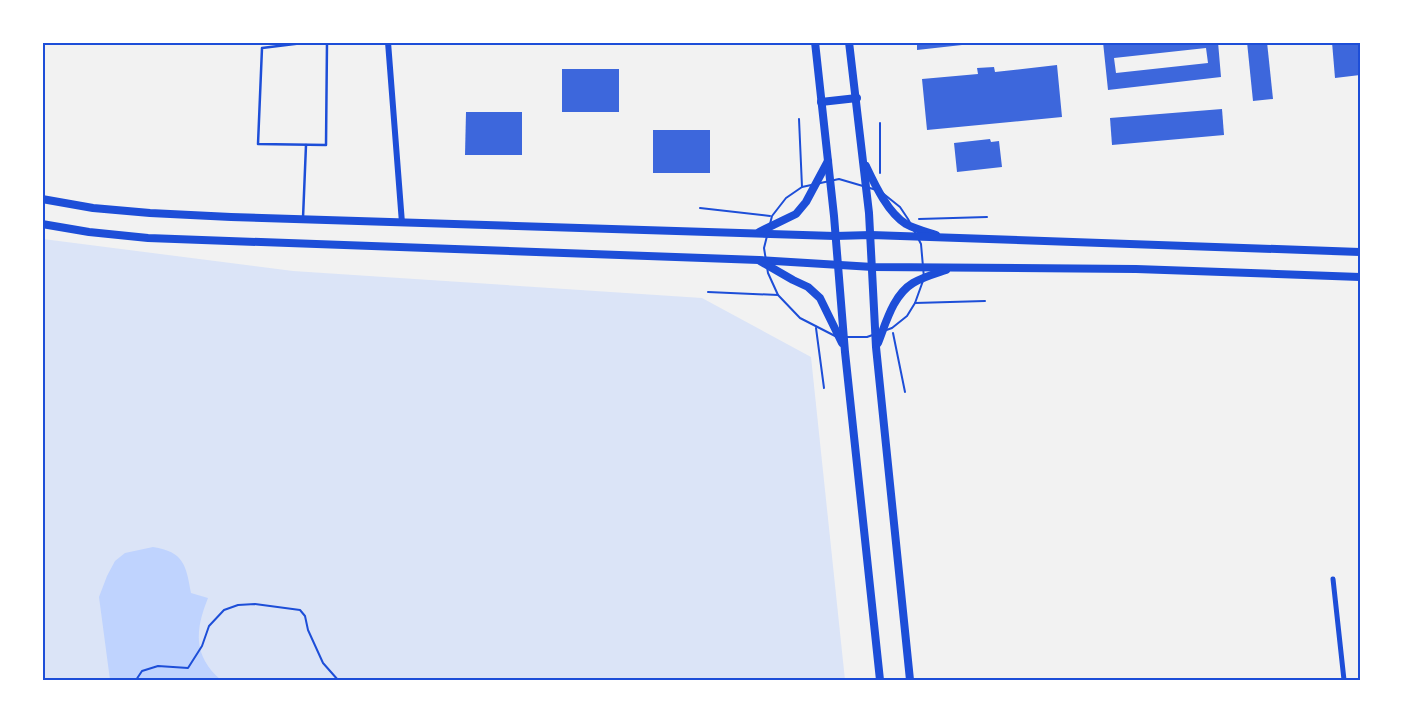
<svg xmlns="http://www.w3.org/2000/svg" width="1403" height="723" font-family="'PT Sans',sans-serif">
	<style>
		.green { fill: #dbe4f7 }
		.water { fill: #bfd3fe }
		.building { fill: #3d67dc; fill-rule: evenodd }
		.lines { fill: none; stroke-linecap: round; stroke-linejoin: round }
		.path { stroke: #1d4ed8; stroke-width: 2 }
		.service { stroke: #1d4ed8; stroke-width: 2.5 }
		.minor { stroke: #1d4ed8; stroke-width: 5 }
		.tertiary { stroke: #1d4ed8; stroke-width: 6 }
		.secondary { stroke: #1d4ed8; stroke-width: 8 }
		.neatline { fill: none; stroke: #1d4ed8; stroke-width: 2 }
	</style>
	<rect width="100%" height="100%" fill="#f2f2f2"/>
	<!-- green -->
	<polygon class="green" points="43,239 293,271 702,298 811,357 845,680 43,680"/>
	<!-- water -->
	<path class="water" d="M153,547C184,552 186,565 191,593L208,598C195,630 193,656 221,680H110L99,597L107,576L115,561L125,553Z"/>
	<!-- building -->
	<g class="building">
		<polygon points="917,42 971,42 971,44 917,50"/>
		<path d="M1103,42H1218L1221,77L1108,90ZM1206,48L1208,63L1116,73L1114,58Z"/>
		<polygon points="1247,42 1267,42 1273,99 1253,101"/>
		<polygon points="1332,42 1360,42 1360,75 1335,78"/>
		<polygon points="1057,65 1062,117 927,130 922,79 978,74 977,68 994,67 995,72"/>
		<rect x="562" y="69" width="57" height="43"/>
		<polygon points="1222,109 1224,135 1112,145 1110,118"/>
		<polygon points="466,112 522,112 522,155 465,155"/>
		<rect x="653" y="130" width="57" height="43"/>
		<polygon points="990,139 991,142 999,141 1002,167 957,172 954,143"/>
	</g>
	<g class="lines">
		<!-- path -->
		<g class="path">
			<polyline points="799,119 802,187"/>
			<polyline points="880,173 880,123"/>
			<polygon points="839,179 880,191 900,207 908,219 921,244 924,278 915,303 907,316 892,328 867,337 837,337 800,318 778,295 768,273 764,248 772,216 786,198 802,187"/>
			<polyline points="700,208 770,216"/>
			<polyline points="919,219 987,217"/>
			<polyline points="708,292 778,295"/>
			<polyline points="915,303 985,301"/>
			<polyline points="816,328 824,388"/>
			<polyline points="893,333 905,392"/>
			<polyline points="136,680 142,671 158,666 188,668 202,646 209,626 224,610 238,605 255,604 300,610 305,616 308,630 323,663 338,680"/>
		</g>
		<!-- service -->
		<g class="service">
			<polyline points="311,42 262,48 258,144 326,145 327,42"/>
			<polyline points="303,218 306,145"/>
		</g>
		<!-- minor -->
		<polyline class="minor" points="1333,579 1344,680"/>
		<!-- tertiary -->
		<polyline class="tertiary" points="388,42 402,223"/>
		<!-- secondary -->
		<g class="secondary">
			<polyline points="815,42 834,216 845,352 880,680"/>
			<polyline points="849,42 869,213 876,347 910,680"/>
			<polyline points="821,102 857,98"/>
			<path d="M866,166C875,185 888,213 906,224C915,229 927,232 936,235"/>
			<polyline points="42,199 93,208 150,213 231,217 835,236 871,235 1360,252"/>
			<polyline points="42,224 89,232 148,238 759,260 873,267 1136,269 1360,277"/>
			<polyline points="759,232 796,214 806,202 828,161"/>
			<polyline points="760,261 793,280 808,287 820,298 842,343"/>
			<path d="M878,343C886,323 893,295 913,283C923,277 934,274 946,270"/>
		</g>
	</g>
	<!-- border -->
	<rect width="1403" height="723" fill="none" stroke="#ffffff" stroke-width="88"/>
	<rect x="44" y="44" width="1315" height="635" class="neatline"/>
</svg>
